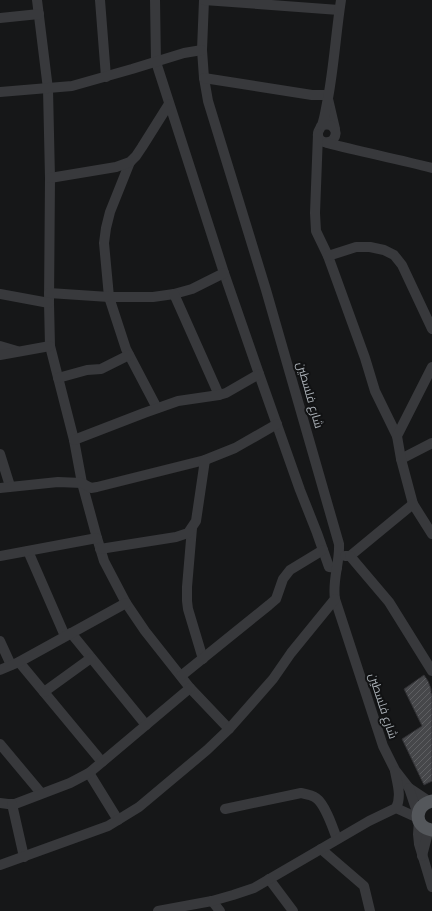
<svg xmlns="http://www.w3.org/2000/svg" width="432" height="911" font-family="Figtree,Cairo,sans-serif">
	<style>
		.building { fill: url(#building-hatch); stroke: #313134 }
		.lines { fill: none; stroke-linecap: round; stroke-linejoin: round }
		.minor { stroke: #38393c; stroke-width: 10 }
		.major { stroke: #54575b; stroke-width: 13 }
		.labels { text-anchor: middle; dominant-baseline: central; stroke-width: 4; stroke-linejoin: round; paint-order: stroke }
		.street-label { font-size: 12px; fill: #aab0b6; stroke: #111213 }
	</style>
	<defs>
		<pattern id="building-hatch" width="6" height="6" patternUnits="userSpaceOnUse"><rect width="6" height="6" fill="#46474a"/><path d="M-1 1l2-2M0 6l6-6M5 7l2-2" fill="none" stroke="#5e5f62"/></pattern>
	</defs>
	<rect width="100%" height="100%" fill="#161718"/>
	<!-- building -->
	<polygon class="building" points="424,675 428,681 431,689 431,693 432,694 432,781 424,785 402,739 422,726 404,689"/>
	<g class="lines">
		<!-- minor -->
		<g class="minor">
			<polyline points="37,0 48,89 50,178 49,303 50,346 74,440 82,483 97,538 104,561 126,603 145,631 190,688 229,729"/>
			<polyline points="100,0 106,77"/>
			<polyline points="155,0 156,62 224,273 259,374 300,490 317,533 329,567 337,568"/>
			<path d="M204,0L202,50L204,78L208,101L266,290L339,544C340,563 332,580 335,599L383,746L395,770L409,788L430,802"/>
			<polyline points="204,0 339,10"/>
			<polyline points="0,18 39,14"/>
			<polyline points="204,78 312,95 328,95"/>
			<polyline points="0,92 72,86 132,69 184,53 202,50"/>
			<polyline points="328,99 335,129"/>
			<path d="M321,126C332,121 340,131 333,140C328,144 320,143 318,136C317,131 320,129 322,125C325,117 326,107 328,98C334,66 336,32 341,0"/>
			<polyline points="318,134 315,213 316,231 328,256 365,358 375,391 397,436"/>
			<path d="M327,143C362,152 397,159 432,168"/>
			<polyline points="130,162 110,212 106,228 104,243 109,297 126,349 157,408"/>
			<polyline points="50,178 116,167 130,162 136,156 142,147 169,104"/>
			<polyline points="328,256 356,247 370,247 384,250 394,255 402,265 432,329"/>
			<polyline points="49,293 109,297 153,297 174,294 192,289 224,273"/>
			<polyline points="0,294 49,303"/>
			<polyline points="174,294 219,395"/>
			<polyline points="0,346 17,351"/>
			<polyline points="0,355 50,346"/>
			<polyline points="58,378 87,370 101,369 129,355"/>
			<polyline points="74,440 144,413 178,401 219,395 226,393 259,374"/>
			<polyline points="0,454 10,486"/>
			<polyline points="401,459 432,443"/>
			<polyline points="0,488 58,482 82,483 91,488 97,487 205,460 235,448 277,424"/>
			<polyline points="413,504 401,459 397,436 432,367"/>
			<polyline points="192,528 187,587 187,601 188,609 203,659"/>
			<polyline points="100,549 176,537 188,533 196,521 205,460"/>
			<polyline points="28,551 65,636"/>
			<polyline points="0,556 97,538"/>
			<polyline points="345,556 350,556 413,504 432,534"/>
			<polyline points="350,556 389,602 432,671"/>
			<polyline points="71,633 146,725"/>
			<polyline points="0,641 11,665"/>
			<polyline points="19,662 102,762"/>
			<polyline points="0,670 19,662 126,603"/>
			<polyline points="181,676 269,605 276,599 283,579 290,570 323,550"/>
			<polyline points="44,692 91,658"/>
			<polyline points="0,744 41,793"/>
			<polyline points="89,773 118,820"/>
			<polyline points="409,788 418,815"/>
			<polyline points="0,803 8,804 15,804 70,783 89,773 190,688"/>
			<polyline points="12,804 24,857"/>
			<polyline points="396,808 418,818"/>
			<path d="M225,809L301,793C306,794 312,795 316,798C325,804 333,828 337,839"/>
			<polyline points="419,820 418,834 419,844 432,887"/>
			<polyline points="321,849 364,886 370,911"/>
			<polyline points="422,856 429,829"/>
			<polyline points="0,865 108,826 139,807 207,750 229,729 273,679 291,653 335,599"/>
			<polyline points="269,879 293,911"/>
			<polyline points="212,901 220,911"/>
			<path d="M158,911L212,901L233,895L254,888L369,821L396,808C402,796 397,783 395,771"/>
		</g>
		<!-- major -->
		<path class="major" d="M432,801C414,805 413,827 432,830"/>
	</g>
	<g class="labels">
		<!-- street labels -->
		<g class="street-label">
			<text transform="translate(310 395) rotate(74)">شارع فلسطين</text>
			<text transform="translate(383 706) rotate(72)">شارع فلسطين</text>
		</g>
	</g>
</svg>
